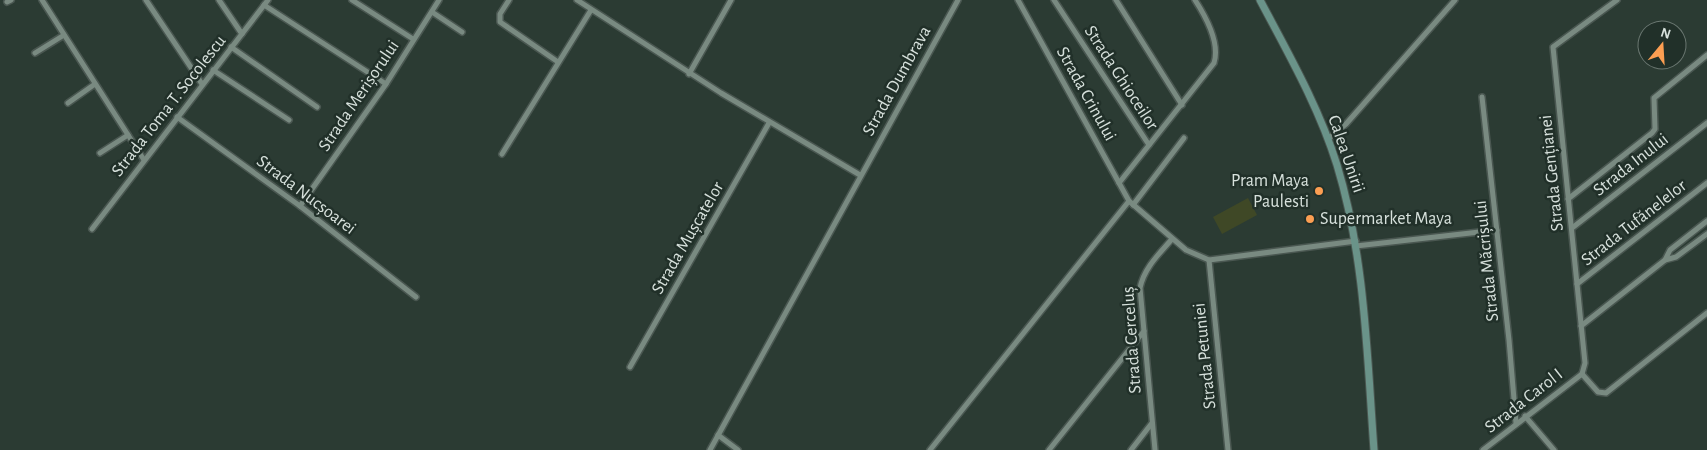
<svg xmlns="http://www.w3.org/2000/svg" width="1707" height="450" font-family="'Alegreya Sans',sans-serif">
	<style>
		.green { fill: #3f4826 }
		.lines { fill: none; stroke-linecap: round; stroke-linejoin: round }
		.minor-casing { stroke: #4a5751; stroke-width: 8 }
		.secondary-casing { stroke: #4a5751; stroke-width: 9 }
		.minor { stroke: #798a81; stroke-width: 5 }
		.secondary { stroke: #6a9389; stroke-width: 7 }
		.poi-dot { fill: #fc9e52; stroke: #213029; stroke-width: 2 }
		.labels { text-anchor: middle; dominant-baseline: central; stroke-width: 5; stroke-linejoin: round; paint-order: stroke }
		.street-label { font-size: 18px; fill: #d7e1dc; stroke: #213029 }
		.poi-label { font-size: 18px; fill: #d7e1dc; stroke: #213029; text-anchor: end }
	</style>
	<rect width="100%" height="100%" fill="#2b3b33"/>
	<!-- green -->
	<polygon class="green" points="1248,198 1257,215 1222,234 1213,217"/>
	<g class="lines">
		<defs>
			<g id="minor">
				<polyline points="42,0 144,160"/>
				<polyline points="146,0 202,84"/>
				<polyline points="219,0 242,34"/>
				<polyline points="352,0 413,39"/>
				<polyline points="509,0 500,14 500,22 558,62"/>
				<polyline points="577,0 721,93 860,175"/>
				<polyline points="1018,0 1129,201 1186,250 1209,260 1356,241"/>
				<polyline points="1054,0 1149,145"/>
				<polyline points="1116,0 1182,105"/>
				<polyline points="7,2 11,0"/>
				<polyline points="264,5 386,84"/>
				<polyline points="432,12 462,32"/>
				<polyline points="231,47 317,107"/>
				<polyline points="35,53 64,35"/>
				<polyline points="213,70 289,120"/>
				<polyline points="689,74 731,0"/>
				<polyline points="1482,97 1509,340 1516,423"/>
				<polyline points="68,103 95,84"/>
				<polyline points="177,117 300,206 416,297"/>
				<polyline points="1328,139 1346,124 1455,0"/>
				<polyline points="100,153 128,135"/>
				<polyline points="502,154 591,10"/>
				<path d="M1119,183L1214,63C1220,44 1206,17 1195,0"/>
				<polyline points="1568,199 1652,133 1655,129 1654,98 1707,55"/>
				<polyline points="1133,205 1184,138"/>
				<polyline points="300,206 386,84 439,0"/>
				<polyline points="1572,228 1707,123"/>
				<polyline points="92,229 268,0"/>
				<polyline points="1356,246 1497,230"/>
				<polyline points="1209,260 1228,450"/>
				<polyline points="1665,260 1670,250 1707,221"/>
				<polyline points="1577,284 1707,183"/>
				<polyline points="1581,326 1665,260 1676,257 1707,234"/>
				<polyline points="630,367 769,123"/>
				<polyline points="1582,374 1585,363 1553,47 1617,0"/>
				<polyline points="1582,374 1598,392 1606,393 1707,313"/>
				<polyline points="1525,416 1554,450"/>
				<polyline points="718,435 738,450"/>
				<polyline points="710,450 958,0"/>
				<polyline points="930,450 1129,201"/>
				<polyline points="1049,450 1144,331"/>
				<polyline points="1131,450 1152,423"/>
				<path d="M1155,450L1140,288C1144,268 1159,254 1172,239"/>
				<polyline points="1483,450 1582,374"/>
			</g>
			<path id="secondary" d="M1260,0C1288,53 1319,107 1337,165C1365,257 1367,355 1374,450"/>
		</defs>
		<!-- minor casing -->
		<use href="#minor" class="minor-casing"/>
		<!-- secondary casing -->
		<use href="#secondary" class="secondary-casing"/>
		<!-- minor -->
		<use href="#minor" class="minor"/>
		<!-- secondary -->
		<use href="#secondary" class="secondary"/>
	</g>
	<!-- markers -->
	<g class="poi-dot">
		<circle cx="1319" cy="191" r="5"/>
		<circle cx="1310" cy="219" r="5"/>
	</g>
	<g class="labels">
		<!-- street labels -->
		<g class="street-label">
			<text transform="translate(1121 78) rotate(57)">Strada Ghioceilor</text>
			<text transform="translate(897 81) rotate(-61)">Strada Dumbrava</text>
			<text transform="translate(1086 94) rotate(61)">Strada Crinului</text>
			<text transform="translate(359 96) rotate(-56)">Strada Merișorului</text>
			<text transform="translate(169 106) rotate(-52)">Strada Toma T. Socolescu</text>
			<text transform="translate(1346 154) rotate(71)">Calea Unirii</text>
			<text transform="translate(1631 165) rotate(-38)">Strada Inului</text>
			<text transform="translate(1552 173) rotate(-96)">Strada Gențianei</text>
			<text transform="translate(306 195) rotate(37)">Strada Nucșoarei</text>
			<text transform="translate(1634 223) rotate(-38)">Strada Tufănelelor</text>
			<text transform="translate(688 238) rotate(-60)">Strada Mușcatelor</text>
			<text transform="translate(1487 261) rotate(-96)">Strada Măcrișului</text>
			<text transform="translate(1132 340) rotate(-94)">Strada Cerceluș</text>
			<text transform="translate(1205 356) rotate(-96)">Strada Petuniei</text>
			<text transform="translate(1524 401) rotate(-38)">Strada Carol I</text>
		</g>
		<!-- poi labels -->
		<g class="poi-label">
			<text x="1309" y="181">Pram Maya<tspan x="1309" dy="21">Paulesti</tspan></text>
			<text x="1320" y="219" text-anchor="start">Supermarket Maya</text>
		</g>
	</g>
	<!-- north arrow -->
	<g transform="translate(1662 45) rotate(18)"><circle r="24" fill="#213029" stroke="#6a7771"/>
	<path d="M0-4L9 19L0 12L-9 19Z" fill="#fc9e52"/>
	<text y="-8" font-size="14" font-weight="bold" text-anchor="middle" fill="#d7e1dc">N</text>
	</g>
</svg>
